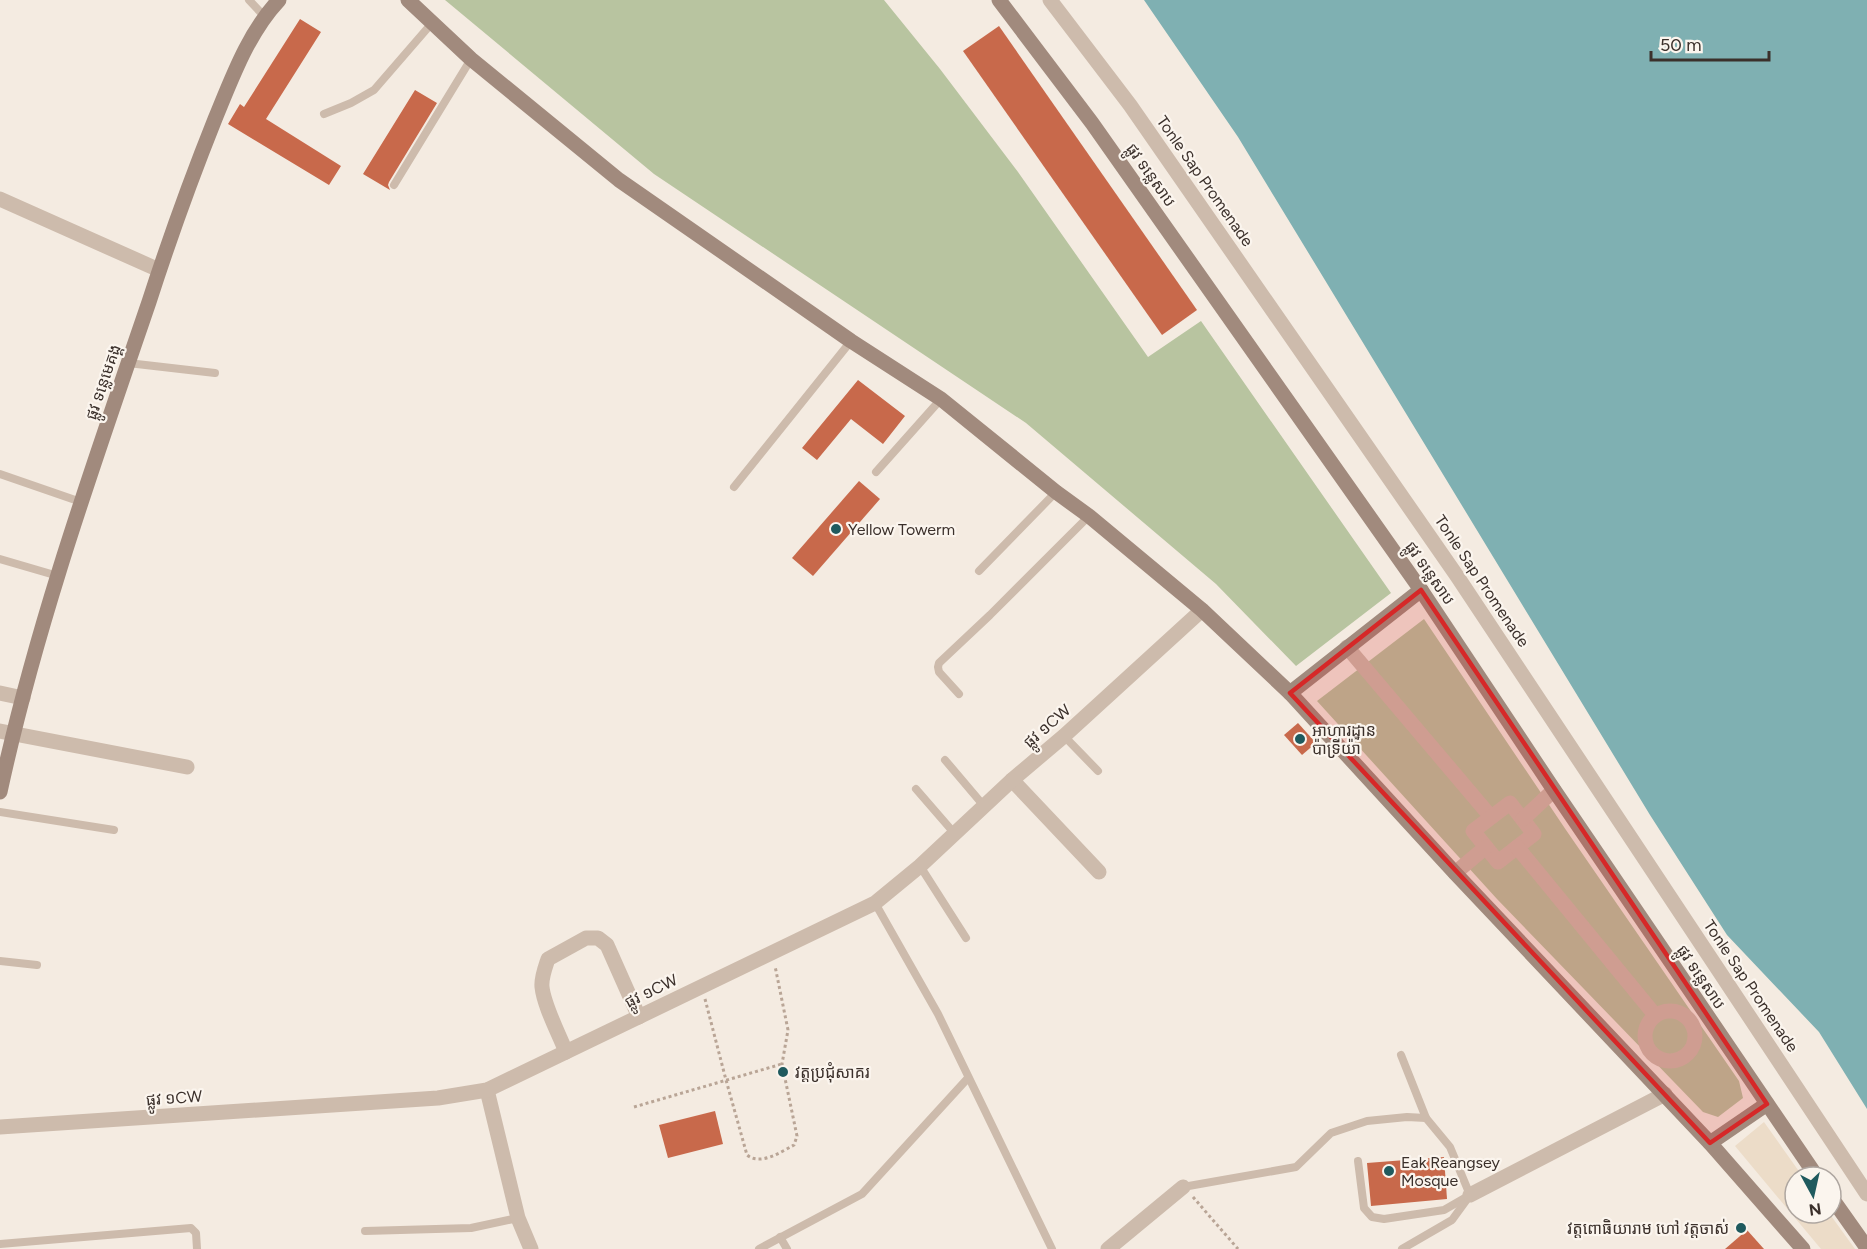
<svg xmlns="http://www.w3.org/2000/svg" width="1867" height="1249" font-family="Figtree,'Noto Sans Khmer',sans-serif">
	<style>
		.green { fill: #b8c4a0 }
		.plaza { fill: #ecdcc8 }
		.water { fill: #7fb0b2 }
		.building { fill: #c8694b }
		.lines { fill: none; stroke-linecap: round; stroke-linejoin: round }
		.path { stroke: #b9a596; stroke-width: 3; stroke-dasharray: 3 3; stroke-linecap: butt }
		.lane { stroke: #cdbbac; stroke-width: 8 }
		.street { stroke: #cdbbac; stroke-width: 15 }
		.secondary { stroke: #a18a7d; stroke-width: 15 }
		.marked { fill: #d62828; fill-opacity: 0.2; stroke: #d62828; stroke-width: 4.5; stroke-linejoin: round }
		.poi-dot { fill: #1f5a5e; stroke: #fbf5ee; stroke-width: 2 }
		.labels { text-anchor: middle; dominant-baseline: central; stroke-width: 4.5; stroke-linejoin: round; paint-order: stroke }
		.street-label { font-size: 16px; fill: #3b302b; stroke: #fbf5ee }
		.poi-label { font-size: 16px; fill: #3b302b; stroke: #fbf5ee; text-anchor: start }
	</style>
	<rect width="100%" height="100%" fill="#f4ebe1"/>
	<!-- green -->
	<g class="green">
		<polygon points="445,0 884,0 940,69 1018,172 1148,357 1201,321 1391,593 1296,666 1216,584 1026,423 654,174"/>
		<polygon points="1424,619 1566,830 1739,1081 1743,1098 1718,1117 1703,1112 1497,899 1317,701"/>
	</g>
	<!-- plaza -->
	<polygon class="plaza" points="1764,1122 1803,1177 1795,1177 1795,1213 1829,1213 1855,1249 1821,1249 1735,1146"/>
	<!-- water -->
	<polygon class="water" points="1144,0 1867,0 1867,1109 1819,1032 1727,935 1650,815 1238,137"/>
	<!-- building -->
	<g class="building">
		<polygon points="300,19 321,32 266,119 341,166 329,185 228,124 240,104 244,107"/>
		<polygon points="999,26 1197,310 1162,335 963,51"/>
		<polygon points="415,90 437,103 389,182 388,185 390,190 363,174"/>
		<polygon points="858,380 905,416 883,444 851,419 817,460 802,448"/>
		<polygon points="859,481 880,499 813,576 792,558"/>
		<polygon points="1298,723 1316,743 1302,755 1284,735"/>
		<polygon points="715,1111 723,1144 668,1158 659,1125"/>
		<polygon points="1444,1157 1447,1199 1371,1206 1367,1163"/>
		<polygon points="1747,1230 1764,1249 1725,1249"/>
	</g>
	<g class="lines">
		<!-- path -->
		<g class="path">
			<path d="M705,999L726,1080L747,1155C760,1166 781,1152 794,1145L797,1136L782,1064L788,1030L775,966"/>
			<polyline points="634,1107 782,1064"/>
			<polyline points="1193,1197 1238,1249"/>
		</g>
		<!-- lane -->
		<g class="lane">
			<polyline points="249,0 264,16"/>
			<polyline points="324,114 351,103 374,90 432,23"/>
			<polyline points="394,185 471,59"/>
			<polyline points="128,363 215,373"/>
			<polyline points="876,472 941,399"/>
			<polyline points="0,474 81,502"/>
			<polyline points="734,487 851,341"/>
			<polyline points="0,559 58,576"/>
			<polyline points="979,571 1056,492"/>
			<polyline points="959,694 939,672 938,667 939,663 990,615 1089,516"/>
			<polyline points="1064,736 1098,771"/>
			<polyline points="945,760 984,806"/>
			<polyline points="916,789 955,834"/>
			<polyline points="0,812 114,830"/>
			<polyline points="920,866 966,938"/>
			<polyline points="875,903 938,1014 1052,1249"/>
			<polyline points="0,961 37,965"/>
			<polyline points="1401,1055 1426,1118"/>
			<polyline points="1358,1161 1364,1208 1372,1217 1384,1219 1444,1210 1470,1195"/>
			<polyline points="1183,1187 1296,1167 1331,1133 1367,1121 1407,1117 1426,1118 1450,1147 1470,1195"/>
			<polyline points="365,1231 471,1228 518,1218"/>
			<polyline points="780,1237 787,1249"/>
			<polyline points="0,1244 191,1228 196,1233 197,1249"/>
			<polyline points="759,1249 862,1194 968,1078"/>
			<polyline points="1402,1249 1452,1220 1468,1198"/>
		</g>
		<!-- street -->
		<g class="street">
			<polyline points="1050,0 1130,105 1457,576 1867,1194"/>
			<polyline points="0,199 159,270"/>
			<polyline points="1347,647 1491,817"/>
			<polyline points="0,693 23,698"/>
			<polyline points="0,731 187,767"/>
			<polyline points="1012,780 1099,872"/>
			<polygon points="1510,803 1534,834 1498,862 1473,831"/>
			<polyline points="1523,819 1554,790"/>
			<polyline points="1517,847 1655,1015"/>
			<polyline points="1455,873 1486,847"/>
			<circle cx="1670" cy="1036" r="25"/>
			<path d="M566,1052C559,1034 544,1006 542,987C541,978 545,968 548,959L586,938H598L607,945L639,1017"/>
			<polyline points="487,1090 518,1218 531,1249"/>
			<polyline points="0,1127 438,1098 487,1090 875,903 920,866 1012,780 1064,736 1202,610"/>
			<polyline points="1470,1195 1665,1094"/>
			<polyline points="1108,1249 1183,1187"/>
		</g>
		<!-- secondary -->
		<g class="secondary">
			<polyline points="408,0 471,59 619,180 851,341 941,399 1056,492 1089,516 1202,610 1290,693 1455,873 1710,1143 1803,1249"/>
			<polyline points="999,0 1092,123 1421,590 1554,790 1817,1177"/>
			<polyline points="1290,693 1421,590"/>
			<path d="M0,792C36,625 94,463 149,302C169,240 191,179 215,119C232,78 248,33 279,0"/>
			<polyline points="1710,1143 1767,1104"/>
			<polyline points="1831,1197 1867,1248"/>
		</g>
	</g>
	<!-- marked area -->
	<path class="marked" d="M1421,590L1767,1104L1710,1143L1290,693Z"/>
	<!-- markers -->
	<g class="poi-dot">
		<circle cx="836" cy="529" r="6"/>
		<circle cx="1300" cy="739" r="6"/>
		<circle cx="783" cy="1072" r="6"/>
		<circle cx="1389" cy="1171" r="6"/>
		<circle cx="1741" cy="1228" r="6"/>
	</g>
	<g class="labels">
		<!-- street labels -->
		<g class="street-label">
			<text transform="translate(1151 175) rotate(55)">ផ្លូវ ទន្លេសាប</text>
			<text transform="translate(1205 181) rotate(55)">Tonle Sap Promenade</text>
			<text transform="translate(103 382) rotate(-71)">ផ្លូវ ទន្លេមេគង្គ</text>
			<text transform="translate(1430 573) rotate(55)">ផ្លូវ ទន្លេសាប</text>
			<text transform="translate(1482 581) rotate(56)">Tonle Sap Promenade</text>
			<text transform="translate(1047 726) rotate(-41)">ផ្លូវ ១CW</text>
			<text transform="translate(1701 977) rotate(56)">ផ្លូវ ទន្លេសាប</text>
			<text transform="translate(1751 986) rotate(56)">Tonle Sap Promenade</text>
			<text transform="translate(651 991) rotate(-26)">ផ្លូវ ១CW</text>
			<text transform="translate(174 1098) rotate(-4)">ផ្លូវ ១CW</text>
		</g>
		<!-- poi labels -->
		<g class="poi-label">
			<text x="848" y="529">Yellow Towerm</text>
			<text x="1312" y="730">អាហារដ្ឋាន<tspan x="1312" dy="18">ប៉ាទ្រីយ៉ា</tspan></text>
			<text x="795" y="1072">វត្តប្រជុំសាគរ</text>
			<text x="1401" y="1162">Eak Reangsey<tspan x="1401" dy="18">Mosque</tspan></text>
			<text x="1729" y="1228" text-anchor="end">វត្តពោធិយារាម ហៅ វត្តចាស់</text>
		</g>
	</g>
	<!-- north arrow -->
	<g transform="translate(1813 1195) rotate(172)"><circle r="28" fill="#fbf5ee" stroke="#aea6a0" stroke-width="1.5"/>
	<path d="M0-4.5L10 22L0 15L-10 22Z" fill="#1f5a5e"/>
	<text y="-9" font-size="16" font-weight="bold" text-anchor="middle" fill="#3b302b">N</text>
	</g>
	<!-- scale -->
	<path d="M1651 51v9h118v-9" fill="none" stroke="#3b302b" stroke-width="3"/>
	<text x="1660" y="51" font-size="18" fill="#3b302b" stroke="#fbf5ee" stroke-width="4.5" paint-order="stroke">50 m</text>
</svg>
